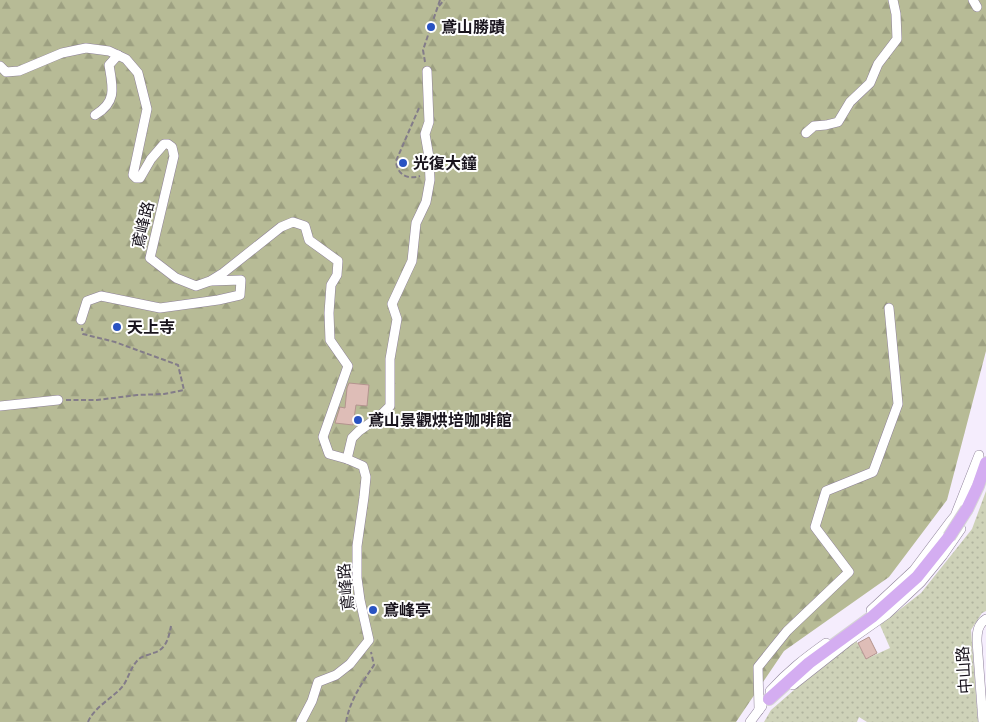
<svg xmlns="http://www.w3.org/2000/svg" width="986" height="722" font-family="Rubik,'Noto Sans TC',sans-serif">
	<style>
		.grass { fill: url(#grass-dots) }
		.forest { fill: url(#forest-firs) }
		.building { fill: #debdb7; stroke: #b3948e }
		.lines { fill: none; stroke-linecap: round; stroke-linejoin: round }
		.minor-casing { stroke: #8e8199; stroke-width: 10 }
		.highway-casing { stroke: #d6d5d6; stroke-width: 14 }
		.path { stroke: #837c89; stroke-width: 2; stroke-dasharray: 5 2.5; stroke-linecap: butt }
		.minor { stroke: #fff; stroke-width: 9 }
		.highway { stroke: #d4adf1; stroke-width: 12 }
		.highway-bridge-casing { stroke: #d6d5d6; stroke-width: 14; stroke-linecap: butt }
		.highway-bridge { stroke: #d4adf1; stroke-width: 12 }
		.poi-dot { fill: #2953c2; stroke: #fff; stroke-width: 2 }
		.labels { text-anchor: middle; dominant-baseline: central; stroke-width: 4; stroke-linejoin: round; paint-order: stroke }
		.poi-label { font-size: 16px; font-weight: bold; fill: #19141d; stroke: #fff; text-anchor: start }
		.street-label { font-size: 16px; fill: #19141d; stroke: #fff }
	</style>
	<defs>
		<pattern id="grass-dots" width="8" height="8" patternUnits="userSpaceOnUse" patternTransform="scale(1.25)"><rect width="8" height="8" fill="#ced2b8"/><path d="M2 2h.1M6 6h.1" fill="none" stroke="#b0b39e" stroke-width="1.8" stroke-linecap="round"/></pattern>
		<pattern id="forest-firs" width="22" height="20" patternUnits="userSpaceOnUse" patternTransform="scale(1.25)"><rect width="22" height="20" fill="#b7bb96"/><path d="M5 1l3.5 6h-7zM16 11l3.5 6h-7z" fill="#9da081"/></pattern>
	</defs>
	<rect width="100%" height="100%" fill="#f5edfd"/>
	<!-- grass -->
	<polygon class="grass" points="986,491 986,611 982,613 971,630 978,722 867,722 859,717 857,722 764,722 771,710 817,670 856,640 866,659 890,648 880,625 921,593 972,529"/>
	<!-- forest -->
	<polygon class="forest" points="0,0 986,0 986,351 947,500 889,577 784,651 736,722 0,722"/>
	<!-- building -->
	<g class="building">
		<polygon points="349,383 369,385 367,406 356,405 353,425 335,423 340,407 345,408 347,388"/>
		<polygon points="869,637 877,653 866,659 858,643"/>
	</g>
	<g class="lines">
		<defs>
			<g id="minor">
				<polyline points="973,0 977,7"/>
				<polyline points="0,66 6,72 19,71 62,53 86,48 109,51 126,59 138,73 147,109 133,175 136,178 140,178 151,159 164,144 168,144 172,147 174,156 150,258 176,278 196,286 210,281 223,273 281,227 293,222 305,226 309,240 338,261 337,275 331,285 329,313 330,340 348,366 323,437 329,454 347,459"/>
				<path d="M95,115C117,102 113,88 109,65L118,55"/>
				<polyline points="806,133 814,126 826,125 838,122 850,102 870,83 878,64 897,39 896,14 893,0"/>
				<polyline points="81,320 87,301 101,296 160,308 218,300 240,295 241,280 211,281"/>
				<polyline points="0,406 58,400"/>
				<polyline points="871,610 914,570 950,522 955,516 979,455"/>
				<polyline points="793,685 850,640 887,614 921,582 943,555 961,529"/>
				<path d="M770,691C788,671 805,658 826,643"/>
				<polyline points="759,710 758,667 787,631 849,572 815,527 826,491 873,472 898,404 889,308"/>
				<polyline points="301,722 312,701 318,682 336,675 350,664 369,640 360,600 357,578 357,546 364,497 366,477 363,466 347,459 352,438 359,431 380,416 390,406 390,359 397,319 392,304 412,261 416,223 426,202 430,180 429,157 425,134 429,122 427,71"/>
				<polyline points="750,722 762,706"/>
				<path d="M983,722L977,641C977,632 978,624 986,619"/>
			</g>
			<g id="highway">
				<polyline points="967,509 978,486 986,463"/>
				<polyline points="769,699 809,663 872,617 917,577 949,537"/>
			</g>
		</defs>
		<!-- minor casing -->
		<use href="#minor" class="minor-casing"/>
		<!-- highway casing -->
		<use href="#highway" class="highway-casing"/>
		<!-- path -->
		<g class="path">
			<polyline points="439,6 444,0"/>
			<polyline points="425,62 423,50 440,0"/>
			<path d="M419,108L396,161C397,175 408,180 420,176"/>
			<polyline points="66,400 97,400 137,395 164,394 184,390 178,365 115,342 83,334 82,328"/>
			<path d="M88,722C94,707 113,698 123,686C129,677 131,666 139,659C142,656 149,655 153,653C166,650 169,637 171,626"/>
			<path d="M346,722C350,700 362,683 374,665L371,652"/>
		</g>
		<!-- minor -->
		<use href="#minor" class="minor"/>
		<!-- highway -->
		<use href="#highway" class="highway"/>
		<defs>
			<polyline id="highway-bridge" points="949,537 967,509"/>
		</defs>
		<!-- highway-bridge casing -->
		<use href="#highway-bridge" class="highway-bridge-casing"/>
		<!-- highway-bridge -->
		<use href="#highway-bridge" class="highway-bridge"/>
	</g>
	<!-- markers -->
	<g class="poi-dot">
		<circle cx="431" cy="27" r="5"/>
		<circle cx="403" cy="163" r="5"/>
		<circle cx="117" cy="327" r="5"/>
		<circle cx="358" cy="420" r="5"/>
		<circle cx="373" cy="610" r="5"/>
	</g>
	<g class="labels">
		<!-- poi labels -->
		<g class="poi-label">
			<text x="441" y="27">鳶山勝蹟</text>
			<text x="413" y="163">光復大鐘</text>
			<text x="127" y="327">天上寺</text>
			<text x="368" y="420">鳶山景觀烘培咖啡館</text>
			<text x="383" y="610">鳶峰亭</text>
		</g>
		<!-- street labels -->
		<g class="street-label">
			<text transform="translate(143 225) rotate(-77)">鳶峰路</text>
			<text transform="translate(346 587) rotate(-96)">鳶峰路</text>
			<text transform="translate(964 670) rotate(-94)">中山路</text>
		</g>
	</g>
</svg>
